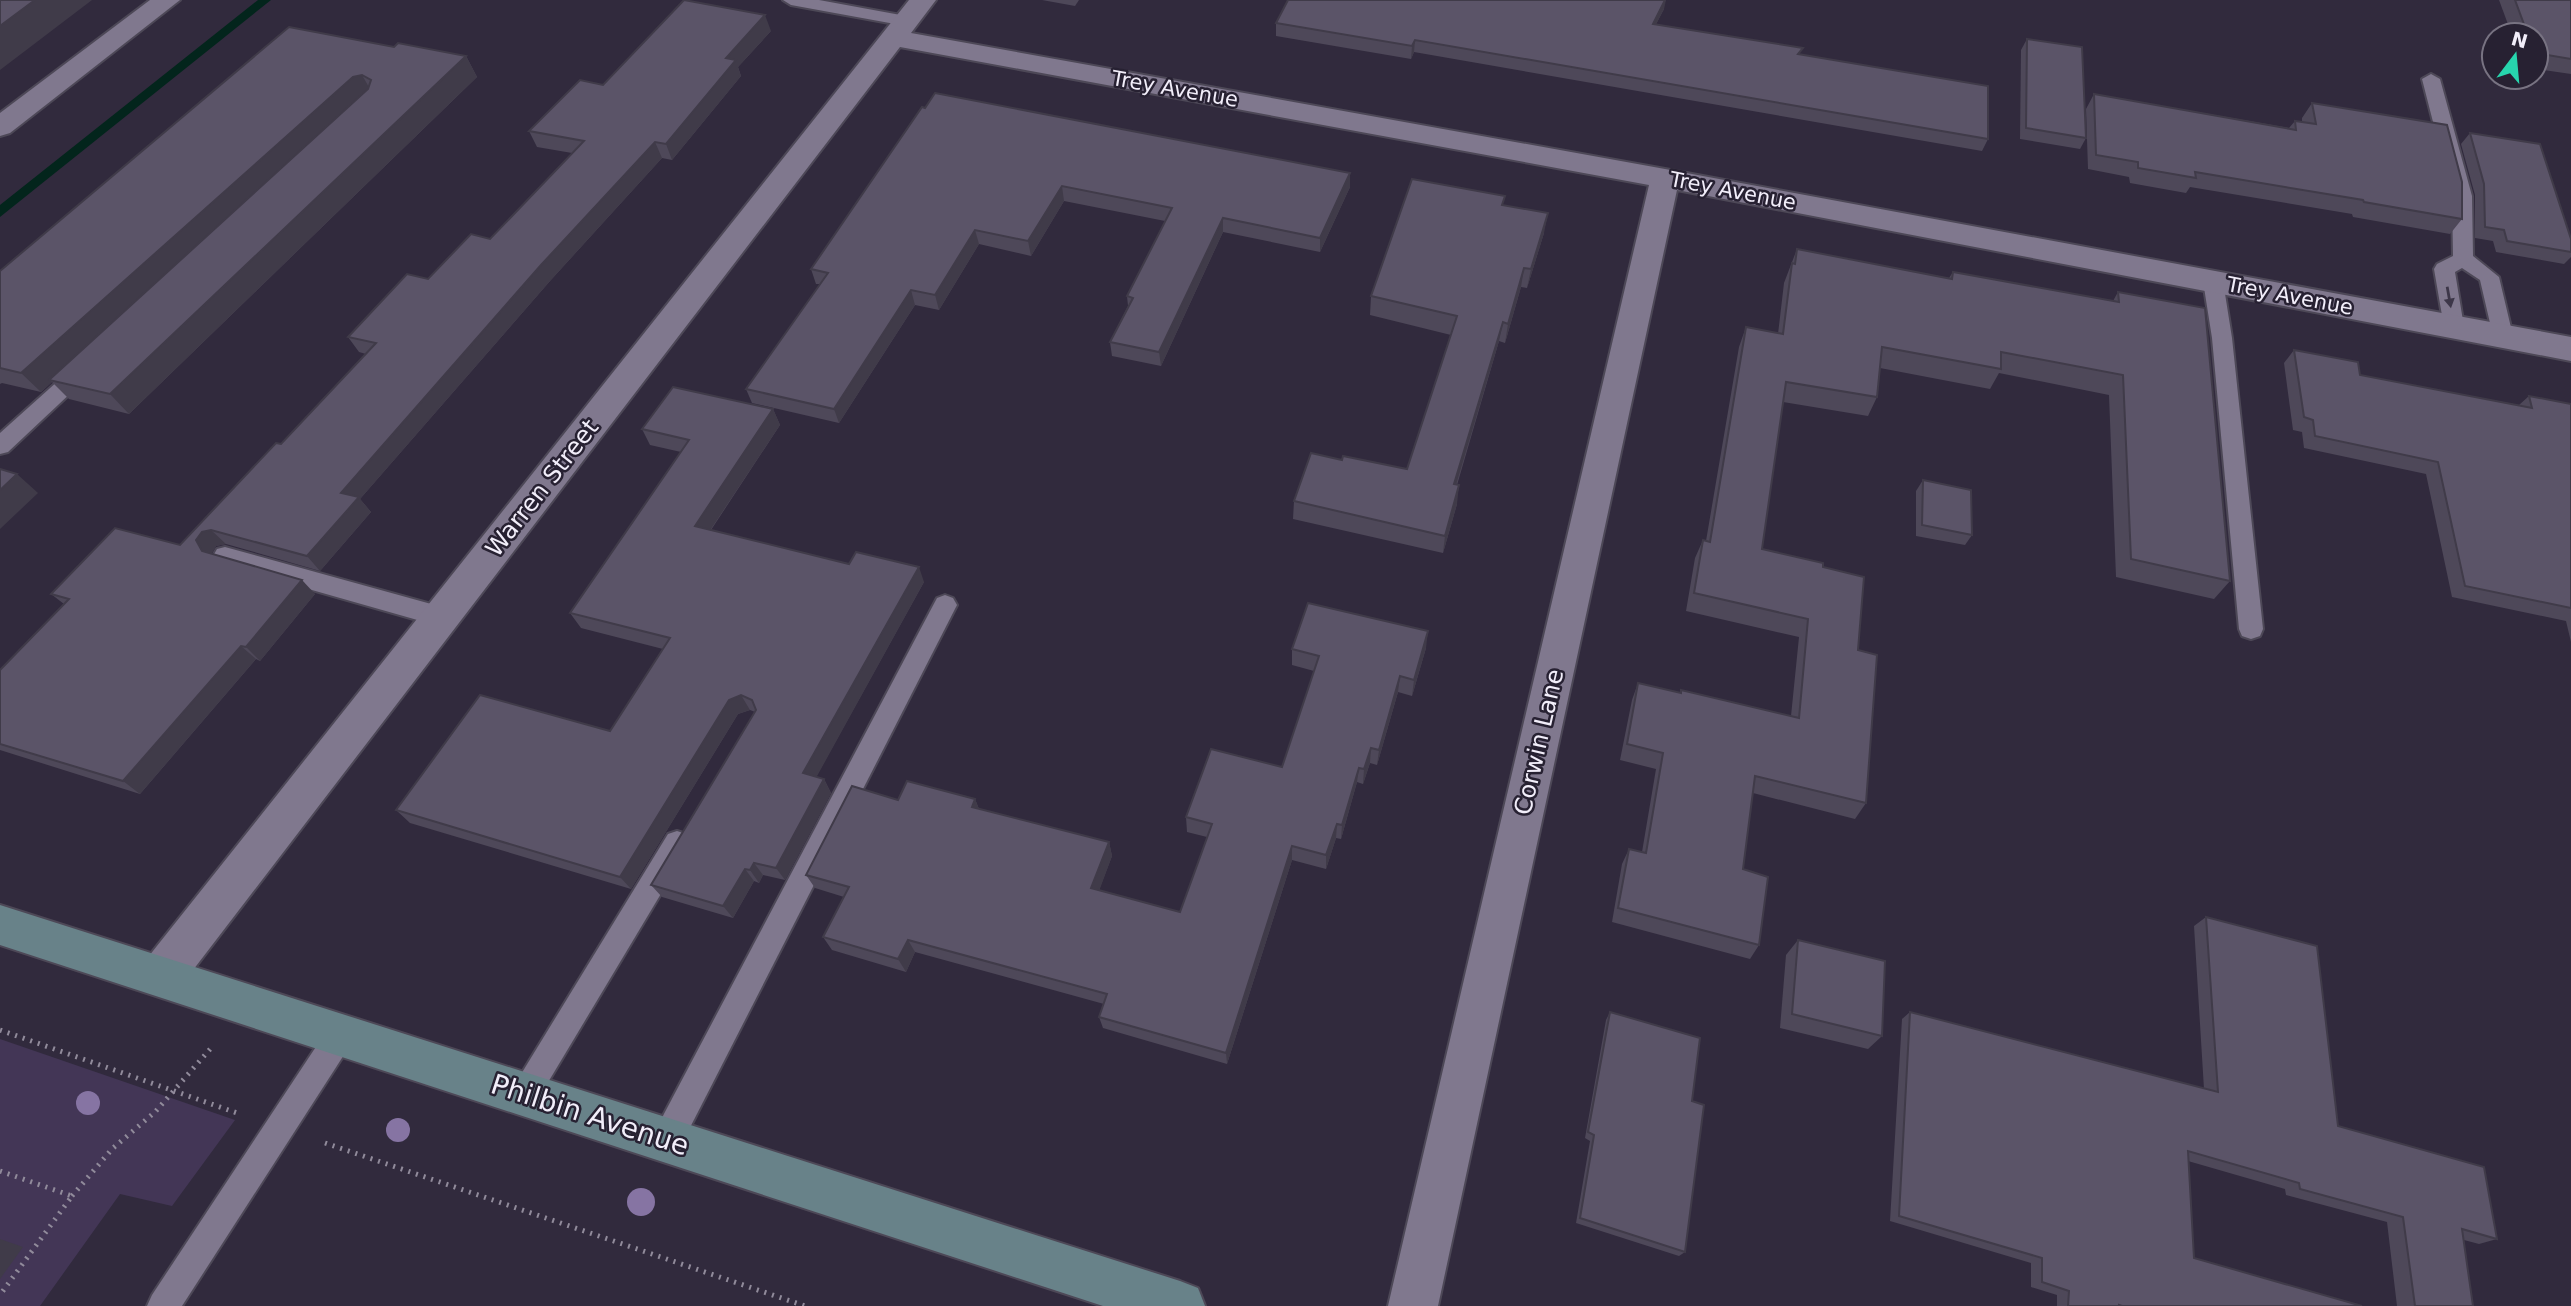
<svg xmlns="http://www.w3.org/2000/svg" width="2571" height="1306" font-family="'DejaVu Sans',sans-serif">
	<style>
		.green { fill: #433656 }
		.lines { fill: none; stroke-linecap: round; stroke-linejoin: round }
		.stream { fill: #03251c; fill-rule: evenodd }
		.lane-casing { stroke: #4d4857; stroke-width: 4 }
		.street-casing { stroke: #4d4857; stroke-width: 4 }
		.secondary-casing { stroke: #4d4857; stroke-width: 4 }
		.path { stroke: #918b9b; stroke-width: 5; stroke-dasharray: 2 6; stroke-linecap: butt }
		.lane { fill: #80788e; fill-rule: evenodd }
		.street { fill: #80788e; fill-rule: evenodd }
		.secondary { fill: #688289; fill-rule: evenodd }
		.tree { fill: #8674a3 }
		.wall { fill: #4e4859 }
		.shaded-wall { fill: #403b49 }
		.building { fill: #5b5468; stroke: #403b49; stroke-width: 2 }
		.oneway { fill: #3d3749 }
		.labels { text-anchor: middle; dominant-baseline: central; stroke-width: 5; stroke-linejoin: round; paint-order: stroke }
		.far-street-label { font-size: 21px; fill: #f2eefa; stroke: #272132 }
		.street-label { font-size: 24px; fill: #f2eefa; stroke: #272132 }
		.near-street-label { font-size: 28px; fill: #f2eefa; stroke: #272132 }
	</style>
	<rect width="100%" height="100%" fill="#312a3d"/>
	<!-- green -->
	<polygon class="green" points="0,1039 235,1120 172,1206 120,1194 40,1306 0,1306"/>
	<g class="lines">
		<!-- stream -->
		<polygon class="stream" points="258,0 271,0 0,217 0,205"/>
		<defs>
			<g id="lane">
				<polygon points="783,0 819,0 906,16 915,21 906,26 791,5"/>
				<polygon points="2431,74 2440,79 2472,196 2473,256 2499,277 2513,336 2510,341 2503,343 2496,341 2493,336 2480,280 2462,268 2455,272 2464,327 2461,332 2454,334 2447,332 2444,327 2434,269 2437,264 2453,256 2452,196 2422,79"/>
				<polygon points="2213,274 2220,276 2223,281 2232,338 2263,629 2260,636 2251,639 2242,636 2239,629 2212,338 2203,281 2206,276"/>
				<polygon points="85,360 92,363 96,368 92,373 8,452 0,454 0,433 78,363"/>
				<polygon points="225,547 442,607 451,610 454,617 451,624 442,627 217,563 213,556 217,549"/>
				<polygon points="945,595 953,598 957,605 678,1151 667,1155 656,1151 652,1140 656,1129 937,598"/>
				<polygon points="677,831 686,834 690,843 686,852 535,1104 525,1109 515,1104 510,1094 515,1084 668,834"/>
				<polygon points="341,1020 351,1024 355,1034 351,1044 182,1306 147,1306 152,1295 331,1024"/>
			</g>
			<g id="street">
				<polygon points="150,0 180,0 10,133 0,136 0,113"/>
				<polygon points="909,0 936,0 911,33 1665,169 2571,337 2571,361 1677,190 1438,1306 1388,1306 1649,185 900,47 177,991 161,997 145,991 139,976 145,961"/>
			</g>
			<polygon id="secondary" points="0,905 1180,1281 1198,1288 1205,1306 1103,1306 0,945"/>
		</defs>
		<!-- lane casing -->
		<use href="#lane" class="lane-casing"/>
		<!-- street casing -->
		<use href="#street" class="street-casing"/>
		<!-- secondary casing -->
		<use href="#secondary" class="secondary-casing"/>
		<!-- path -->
		<g class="path">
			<polyline points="0,1030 237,1113"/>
			<polyline points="325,1143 805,1306"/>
			<polyline points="0,1171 72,1196 0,1295"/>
			<polyline points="72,1196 112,1149 155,1112 212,1047"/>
		</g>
		<!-- lane -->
		<use href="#lane" class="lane"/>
		<!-- street -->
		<use href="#street" class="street"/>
		<!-- secondary -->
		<use href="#secondary" class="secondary"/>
	</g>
	<!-- trees -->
	<g class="tree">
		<circle cx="88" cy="1103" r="12"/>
		<circle cx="398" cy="1130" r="12"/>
		<circle cx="641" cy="1202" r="14"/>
	</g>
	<!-- wall -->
	<g class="wall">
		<polygon points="1042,0 1079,0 1075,6"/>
		<polygon points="2499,0 2571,0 2571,74 2536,69 2536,35 2512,35"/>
		<polygon points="1664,9 1656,24 1801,54 1988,139 1982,151 1414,52 1411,59 1276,36 1276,23"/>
		<polygon points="771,31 738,67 741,76 672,160 662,158 550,281 360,499 371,512 320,571 226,544 216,546 211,554 315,594 260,661 256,659 140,794 0,750 0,670 64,604 51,594 180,545 281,444 366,354 359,352 348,337 490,239 572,153 537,147 529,131 603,85"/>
		<polygon points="2027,39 2086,138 2080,149 2020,139 2021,50"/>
		<polygon points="394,47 466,56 477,77 129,414 69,399 52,382 41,392 2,383 0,384 0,271"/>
		<polygon points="2094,94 2289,128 2295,121 2302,122 2302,118 2312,103 2462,219 2450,234 2353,217 2352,214 2190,187 2186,193 2130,183 2129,177 2088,169 2086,109"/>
		<polygon points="922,107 1350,173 1350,187 1320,252 1223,232 1161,366 1112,356 1110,342 1128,306 1127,296 1165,221 1064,201 1031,256 979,244 939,310 915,305 839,423 752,403 746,389 820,284 816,284 811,269"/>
		<polygon points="2470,133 2571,239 2571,257 2564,264 2496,252 2493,241 2475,238 2475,195 2461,144"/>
		<polygon points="1503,205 1544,233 1527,288 1521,287 1505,343 1499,341 1457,485 1457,504 1443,553 1293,519 1294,501 1342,460 1407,469 1451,335 1370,315 1371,296"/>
		<polygon points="1797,249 1949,278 1953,272 2113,301 2118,292 2230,581 2214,599 2116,577 2109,395 1999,373 1990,389 1880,368 1877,397 1868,416 1783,402 1762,549 1823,567 1858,650 1866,803 1855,819 1753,793 1743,869 1759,945 1750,959 1612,922 1622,864 1629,849 1642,852 1656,769 1620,760 1632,700 1638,683 1680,693 1681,690 1791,716 1799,637 1686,611 1695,558 1703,540 1706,541 1739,347 1746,327 1778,334 1784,283"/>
		<polygon points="2294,350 2360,375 2519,405 2529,396 2571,404 2571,642 2566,621 2452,597 2426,474 2304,448 2302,432 2293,430 2284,363"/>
		<polygon points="773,409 780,425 711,530 924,582 816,777 824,779 831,793 785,880 763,875 759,883 754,881 733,918 662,897 651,885 755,712 750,710 738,714 631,889 410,823 396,810 610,731 663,649 581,628 570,613 681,452 650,445 642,429"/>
		<polygon points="1923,480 1972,535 1965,545 1916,536 1916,491"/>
		<polygon points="1426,648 1412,696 1398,692 1377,765 1370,763 1363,784 1357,782 1341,839 1336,838 1326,869 1292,860 1227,1064 1103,1028 1099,1017 1104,1004 915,952 906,972 832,950 823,937 844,897 815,888 806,875 898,800 975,799 979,809 1109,842 1112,856 1099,890 1180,912 1207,837 1187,832 1186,817 1282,767 1314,671 1292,665 1292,649"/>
		<polygon points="2206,917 2338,1126 2497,1239 2479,1244 2464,1240 2473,1306 2397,1306 2387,1222 2286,1195 2285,1189 2188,1161 2194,1258 2362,1306 2057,1306 2057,1295 2031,1287 2031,1263 1890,1221 1902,1019 1910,1012 2204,1089 2194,926"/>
		<polygon points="1798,940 1882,1036 1868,1049 1780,1028 1786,955"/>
		<polygon points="1610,1012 1692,1101 1685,1252 1679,1256 1576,1223 1590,1141 1585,1138 1606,1020"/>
	</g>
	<!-- shaded-wall -->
	<g class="shaded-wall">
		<polygon points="35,0 92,0 0,70 0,26"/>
		<polygon points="1665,0 1666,0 1664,9 1650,36 1653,24"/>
		<polygon points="765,15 771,31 738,67 741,76 672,160 666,144 726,58"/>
		<polygon points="1415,40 1414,52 1411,59 1412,46"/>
		<polygon points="466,56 477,77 129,414 110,394"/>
		<polygon points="362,75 374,96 49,380 52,382 41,392 21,373 353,77"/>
		<polygon points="655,142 662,158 550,281 360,499 371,512 320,571 307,556 341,493 541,265"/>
		<polygon points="1350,173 1350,187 1320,252 1320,238"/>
		<polygon points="1062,186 1064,201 1031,256 1028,241"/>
		<polygon points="1548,213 1544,233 1527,288 1531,269"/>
		<polygon points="1223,218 1223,232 1161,366 1159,352"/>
		<polygon points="975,230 979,244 939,310 935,295"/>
		<polygon points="1524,268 1521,287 1505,343 1508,324"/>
		<polygon points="911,290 915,305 839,423 834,409"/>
		<polygon points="1503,322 1499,341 1451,502 1454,484"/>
		<polygon points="773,409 780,425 703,541 695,526"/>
		<polygon points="17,474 38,493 0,529 0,490"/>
		<polygon points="1459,485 1457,504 1443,553 1445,536"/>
		<polygon points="211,530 226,544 216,546 211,555 202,551 196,540 202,532"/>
		<polygon points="919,567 924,582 811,787 803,773"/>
		<polygon points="302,580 315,594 260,661 246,647"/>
		<polygon points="1428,631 1426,648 1412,696 1414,680"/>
		<polygon points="241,646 256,659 140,794 123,781"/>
		<polygon points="1400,676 1398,692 1377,765 1379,750"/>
		<polygon points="741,695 750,710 738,714 631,889 620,877 729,700"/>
		<polygon points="1371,748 1370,763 1363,784 1364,769"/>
		<polygon points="1359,768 1357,782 1341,839 1342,825"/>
		<polygon points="824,779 831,793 785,880 776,868"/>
		<polygon points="975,799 981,814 972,807"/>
		<polygon points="1337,824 1336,838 1326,869 1326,855"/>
		<polygon points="1109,842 1112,856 1095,902 1091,888"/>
		<polygon points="1292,846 1292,860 1227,1064 1226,1053"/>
		<polygon points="754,863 763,875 759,883 750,870"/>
		<polygon points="745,869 754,881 733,918 723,906"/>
		<polygon points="908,940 915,952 906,972 898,959"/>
		<polygon points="0,1239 23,1247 0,1279"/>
	</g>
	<!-- building -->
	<g class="building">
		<polygon points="0,0 35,0 0,26"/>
		<polygon points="684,0 765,15 726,58 736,60 666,144 655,142 541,265 341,493 359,497 307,556 211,530 202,532 196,540 202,551 302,580 246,647 241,646 123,781 0,744 0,670 69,599 51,594 115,528 180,545 276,443 281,444 376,343 348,337 407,274 428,279 471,234 490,239 584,141 529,131 580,80 603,85"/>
		<polygon points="1288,0 1665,0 1653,24 1803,48 1798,54 1988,86 1988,139 1415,40 1412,46 1276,23"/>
		<polygon points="2515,0 2571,0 2571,59 2536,53 2536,35 2528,35"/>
		<polygon points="289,27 394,47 398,43 466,56 110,394 49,380 368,89 371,80 362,75 353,77 21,373 0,368 0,271"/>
		<polygon points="2027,39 2082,47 2086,138 2026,128"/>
		<polygon points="935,93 1350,173 1320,238 1223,218 1159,352 1110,342 1133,298 1127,296 1172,208 1062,186 1028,241 975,230 935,295 911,290 834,409 746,389 828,273 811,269 922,107 925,108"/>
		<polygon points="2094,94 2296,130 2295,121 2316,124 2312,103 2447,125 2462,182 2462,219 2364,202 2363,200 2195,172 2196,178 2138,168 2138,162 2096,155"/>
		<polygon points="2470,133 2540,144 2571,239 2571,252 2507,241 2504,230 2485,227 2484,184"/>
		<polygon points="1412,179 1505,196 1502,205 1548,213 1531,269 1524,268 1508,324 1503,322 1454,484 1459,485 1445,536 1294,501 1311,453 1342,460 1343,456 1407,469 1457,316 1371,296"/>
		<polygon points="1797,249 1952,279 1953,272 2119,302 2118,292 2205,308 2230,581 2131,559 2123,375 2001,352 2001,369 1882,347 1877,397 1786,382 1762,549 1823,563 1823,567 1864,577 1858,650 1877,655 1866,803 1755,776 1743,869 1768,877 1759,945 1618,908 1629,849 1646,853 1663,753 1627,744 1638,683 1681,693 1681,690 1799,718 1808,619 1694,593 1703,540 1710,542 1746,327 1783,334 1792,263 1795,264"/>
		<polygon points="2294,350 2358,362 2360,375 2532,408 2529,396 2571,404 2571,608 2465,586 2438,462 2315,436 2313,420 2304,417"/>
		<polygon points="673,387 773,409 695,526 849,564 856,552 919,567 803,773 824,779 776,868 754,863 750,870 745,869 723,906 651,885 756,710 752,700 741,695 729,700 620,877 396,810 480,695 610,731 670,638 570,613 689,440 642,429"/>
		<polygon points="0,469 17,474 0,490"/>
		<polygon points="1923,480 1971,490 1972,535 1922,525"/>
		<polygon points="1308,603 1428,631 1414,680 1400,676 1379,750 1371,748 1364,769 1359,768 1342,825 1337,824 1326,855 1292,846 1226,1053 1099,1017 1107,994 908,940 898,959 823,937 849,887 806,875 852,786 898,800 907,781 975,799 972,807 1109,842 1091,888 1180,912 1212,824 1186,817 1211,749 1282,767 1319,656 1292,649"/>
		<polygon points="2206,917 2317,946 2338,1126 2484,1167 2497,1239 2462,1229 2473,1306 2415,1306 2403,1217 2300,1189 2299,1183 2188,1151 2194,1258 2362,1306 2122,1306 2119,1305 2119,1306 2068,1306 2069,1291 2042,1282 2042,1258 1899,1216 1910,1012 2218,1092"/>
		<polygon points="1798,940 1885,961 1882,1036 1792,1014"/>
		<polygon points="1610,1012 1700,1038 1692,1101 1704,1105 1685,1252 1580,1218 1594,1135 1588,1132"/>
	</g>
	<!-- one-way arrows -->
	<defs><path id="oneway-solid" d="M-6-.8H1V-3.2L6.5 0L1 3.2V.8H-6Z" transform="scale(1.75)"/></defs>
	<use class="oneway" href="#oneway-solid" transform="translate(2449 297) rotate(80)"/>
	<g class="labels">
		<!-- far-street labels -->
		<g class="far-street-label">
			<text transform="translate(1175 89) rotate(10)">Trey Avenue</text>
			<text transform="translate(1733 191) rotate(11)">Trey Avenue</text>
			<text transform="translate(2290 296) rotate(11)">Trey Avenue</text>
		</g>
		<!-- street labels -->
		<g class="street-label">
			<text transform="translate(542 488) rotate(-52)">Warren Street</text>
			<text transform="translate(1539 742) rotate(-77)">Corwin Lane</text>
		</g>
		<!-- near-street labels -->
		<g class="near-street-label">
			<text transform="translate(590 1115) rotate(18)">Philbin Avenue</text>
		</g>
	</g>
	<!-- north arrow -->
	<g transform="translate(2515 56) rotate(16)"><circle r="33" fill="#272132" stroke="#787382" stroke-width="2"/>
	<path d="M0-5L12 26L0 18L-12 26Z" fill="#27d5ad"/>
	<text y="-10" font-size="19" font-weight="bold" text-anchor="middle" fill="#f2eefa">N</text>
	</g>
</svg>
